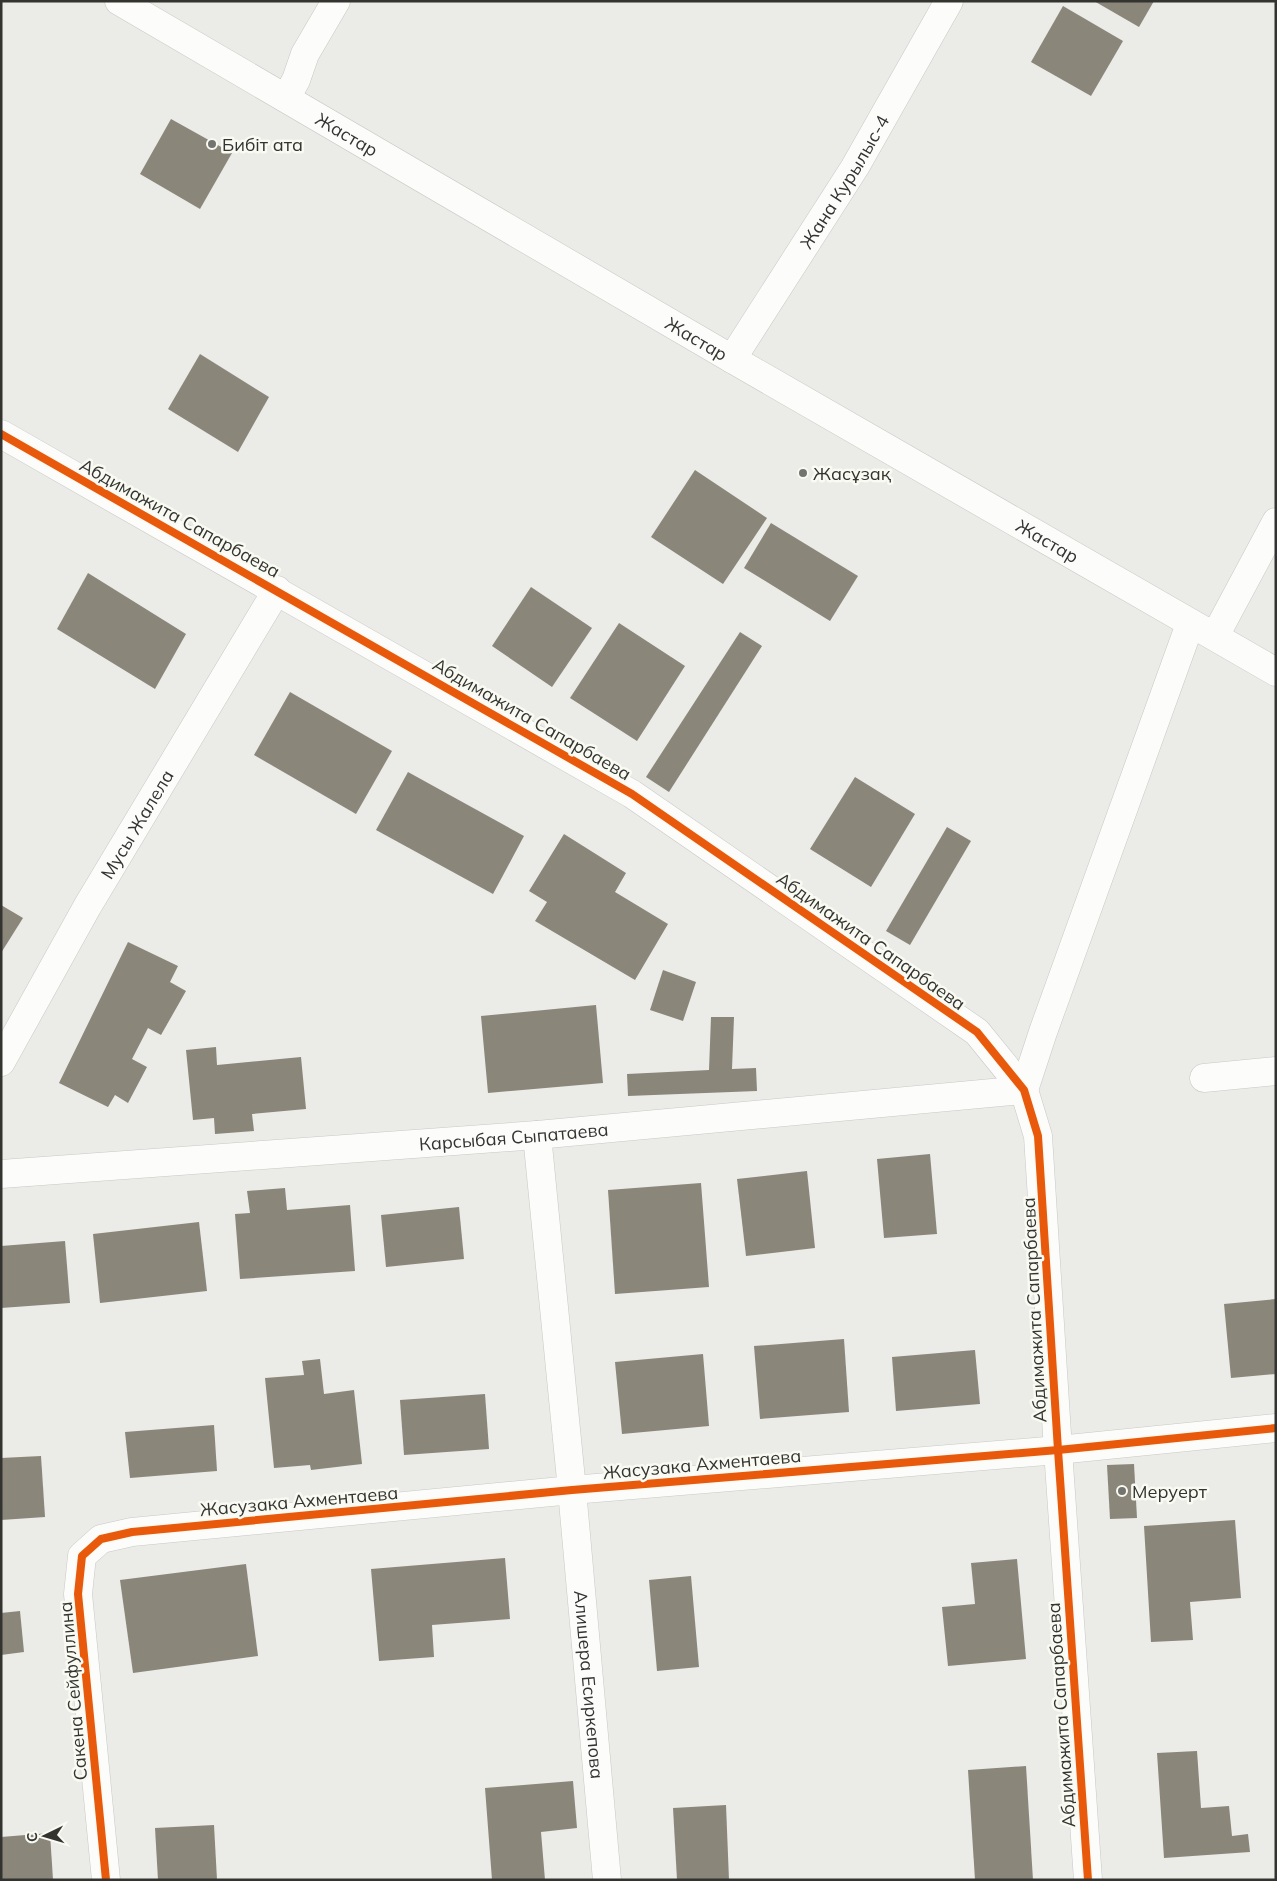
<svg xmlns="http://www.w3.org/2000/svg" width="1277" height="1881" font-family="Mulish,sans-serif">
	<style>
		.building { fill: #8b867a }
		.lines { fill: none; stroke-linecap: round; stroke-linejoin: round }
		.minor-casing { stroke: #c8c8c5; stroke-width: 29 }
		.tertiary-casing { stroke: #c8c8c5; stroke-width: 29 }
		.minor { stroke: #fcfcfb; stroke-width: 28 }
		.tertiary { stroke: #fcfcfb; stroke-width: 28 }
		.cycleway-casing { stroke: #f9faf2; stroke-width: 11 }
		.cycleway { stroke: #e8590c; stroke-width: 8 }
		.poi-dot { fill: #737370; stroke: #f9faf2; stroke-width: 2 }
		.labels { text-anchor: middle; dominant-baseline: central; stroke-width: 5; stroke-linejoin: round; paint-order: stroke }
		.street-label { font-size: 18px; fill: #333330; stroke: #f9faf2 }
		.poi-label { font-size: 18px; fill: #333330; stroke: #f9faf2; text-anchor: start }
	</style>
	<rect width="100%" height="100%" fill="#ebebe7"/>
	<!-- building -->
	<g class="building">
		<polygon points="1094,1 1154,1 1139,27"/>
		<polygon points="1063,6 1123,41 1091,96 1031,62"/>
		<polygon points="171,119 232,153 200,209 140,174"/>
		<polygon points="200,354 269,397 238,452 168,409"/>
		<polygon points="695,470 767,518 723,584 651,537"/>
		<polygon points="771,523 858,576 830,621 744,568"/>
		<polygon points="88,573 186,634 155,689 57,629"/>
		<polygon points="531,587 592,628 552,687 492,646"/>
		<polygon points="619,623 685,666 637,741 570,698"/>
		<polygon points="740,632 762,646 669,792 646,777"/>
		<polygon points="290,692 392,751 356,814 254,755"/>
		<polygon points="408,772 524,836 493,894 376,830"/>
		<polygon points="855,777 915,814 871,887 810,849"/>
		<polygon points="947,827 971,841 910,945 886,931"/>
		<polygon points="564,834 626,873 615,892 668,924 635,980 535,921 547,902 529,891"/>
		<polygon points="1,905 23,918 1,953"/>
		<polygon points="128,942 178,966 170,982 186,991 161,1035 148,1028 132,1059 147,1067 128,1103 115,1095 108,1107 59,1083"/>
		<polygon points="663,970 696,982 683,1021 650,1010"/>
		<polygon points="596,1005 603,1083 488,1093 481,1016"/>
		<polygon points="711,1017 734,1017 732,1069 756,1068 757,1091 628,1096 627,1074 709,1070"/>
		<polygon points="216,1047 217,1065 301,1057 306,1109 252,1114 254,1131 215,1134 214,1118 193,1120 186,1050"/>
		<polygon points="930,1154 937,1234 884,1238 877,1159"/>
		<polygon points="807,1171 815,1248 746,1256 737,1179"/>
		<polygon points="701,1183 709,1287 615,1294 608,1190"/>
		<polygon points="285,1188 287,1210 350,1205 355,1271 240,1279 235,1214 250,1213 247,1191"/>
		<polygon points="459,1207 464,1259 386,1267 381,1215"/>
		<polygon points="199,1222 207,1291 100,1303 93,1234"/>
		<polygon points="65,1241 70,1303 1,1308 1,1246"/>
		<polygon points="1276,1299 1276,1374 1231,1378 1224,1304"/>
		<polygon points="844,1339 849,1412 760,1419 754,1346"/>
		<polygon points="975,1350 980,1404 896,1411 892,1357"/>
		<polygon points="703,1354 709,1426 622,1434 615,1362"/>
		<polygon points="320,1359 324,1394 354,1390 362,1464 311,1470 310,1465 274,1468 265,1378 304,1375 302,1361"/>
		<polygon points="485,1394 489,1449 404,1455 400,1400"/>
		<polygon points="214,1425 217,1471 130,1478 125,1432"/>
		<polygon points="41,1456 45,1517 1,1520 1,1458"/>
		<polygon points="1134,1464 1137,1518 1110,1519 1107,1465"/>
		<polygon points="1235,1520 1241,1598 1190,1602 1193,1640 1151,1642 1144,1526"/>
		<polygon points="505,1558 510,1619 432,1625 434,1657 379,1661 371,1569"/>
		<polygon points="1017,1559 1026,1659 948,1666 942,1607 975,1604 971,1563"/>
		<polygon points="246,1564 258,1656 133,1673 120,1580"/>
		<polygon points="691,1576 699,1667 657,1671 649,1580"/>
		<polygon points="20,1611 24,1652 1,1655 1,1613"/>
		<polygon points="1197,1751 1201,1808 1229,1806 1232,1836 1248,1834 1250,1852 1164,1858 1157,1753"/>
		<polygon points="1026,1766 1033,1880 975,1880 968,1770"/>
		<polygon points="573,1781 577,1828 541,1832 545,1880 492,1880 485,1788"/>
		<polygon points="726,1805 729,1880 677,1880 673,1808"/>
		<polygon points="214,1825 217,1880 158,1880 155,1828"/>
		<polygon points="50,1833 53,1880 1,1880 1,1837"/>
	</g>
	<g class="lines">
		<defs>
			<g id="minor">
				<polyline points="286,98 296,80 305,54 336,1"/>
				<path id="s1" d="M732,359L855,167L949,1"/>
				<polyline points="1,434 632,794 977,1032 1024,1090 1038,1136 1058,1450 1088,1880"/>
				<polyline points="1215,636 1276,522"/>
				<path id="s2" d="M1,1062L87,907L277,590"/>
				<polyline points="1204,1078 1276,1071"/>
				<polyline points="1024,1090 1043,1032 1190,624"/>
				<path id="s3" d="M537,1135L572,1490L607,1880"/>
				<path id="s4" d="M1,1174L537,1135L1024,1090"/>
				<polyline points="106,1880 78,1594 82,1556 101,1539 132,1532 572,1490 1058,1450 1276,1428"/>
			</g>
			<g id="tertiary">
				<path id="s5" d="M119,1L732,359L1276,672"/>
			</g>
		</defs>
		<!-- minor casing -->
		<use href="#minor" class="minor-casing"/>
		<!-- tertiary casing -->
		<use href="#tertiary" class="tertiary-casing"/>
		<!-- minor -->
		<use href="#minor" class="minor"/>
		<!-- tertiary -->
		<use href="#tertiary" class="tertiary"/>
		<defs>
			<g id="cycleway">
				<polyline points="1,434 632,794 977,1032 1024,1090 1038,1136 1058,1450 1088,1880"/>
				<polyline points="106,1880 78,1594 82,1556 101,1539 132,1532 572,1490 1058,1450 1276,1428"/>
			</g>
		</defs>
		<!-- cycleway casing -->
		<use href="#cycleway" class="cycleway-casing"/>
		<!-- cycleway -->
		<use href="#cycleway" class="cycleway"/>
	</g>
	<!-- markers -->
	<g class="poi-dot">
		<circle cx="212" cy="144" r="5"/>
		<circle cx="803" cy="473" r="5"/>
		<circle cx="1122" cy="1491" r="5"/>
	</g>
	<g class="labels">
		<!-- street labels -->
		<g class="street-label">
			<text stroke="none"><textPath href="#s5" startOffset="264">Жастар</textPath></text>
			<text stroke="none"><textPath href="#s1" startOffset="210">Жана Курылыс-4</textPath></text>
			<text stroke="none"><textPath href="#s5" startOffset="669">Жастар</textPath></text>
			<text transform="translate(180 518) rotate(29)">Абдимажита Сапарбаева</text>
			<text stroke="none"><textPath href="#s5" startOffset="1074">Жастар</textPath></text>
			<text transform="translate(532 719) rotate(30)">Абдимажита Сапарбаева</text>
			<text stroke="none"><textPath href="#s2" startOffset="274">Мусы Жалела</textPath></text>
			<text transform="translate(871 941) rotate(35)">Абдимажита Сапарбаева</text>
			<text stroke="none"><textPath href="#s4" startOffset="514">Карсыбая Сыпатаева</textPath></text>
			<text transform="translate(1034 1310) rotate(-93)">Абдимажита Сапарбаева</text>
			<text transform="translate(702 1464) rotate(-5)">Жасузака Ахментаева</text>
			<text transform="translate(299 1501) rotate(-5)">Жасузака Ахментаева</text>
			<text stroke="none"><textPath href="#s3" startOffset="552">Алишера Есиркепова</textPath></text>
			<text transform="translate(73 1691) rotate(-95)">Сакена Сейфуллина</text>
			<text transform="translate(1061 1715) rotate(-94)">Абдимажита Сапарбаева</text>
		</g>
		<!-- poi labels -->
		<g class="poi-label">
			<text x="222" y="144">Бибіт ата</text>
			<text x="813" y="473">Жасұзақ</text>
			<text x="1132" y="1491">Меруерт</text>
		</g>
	</g>
	<!-- border -->
	<rect width="1277" height="1881" fill="none" stroke="#333330" stroke-width="5"/>
	<!-- north arrow -->
	<g transform="translate(45 1836) rotate(265)" stroke="#f9faf2" stroke-width="4" paint-order="stroke">
	<path d="M0-4L9 19L0 12L-9 19Z" fill="#333330"/>
	<text y="-8" font-size="14" font-weight="bold" text-anchor="middle" fill="#333330">С</text>
	</g>
</svg>
